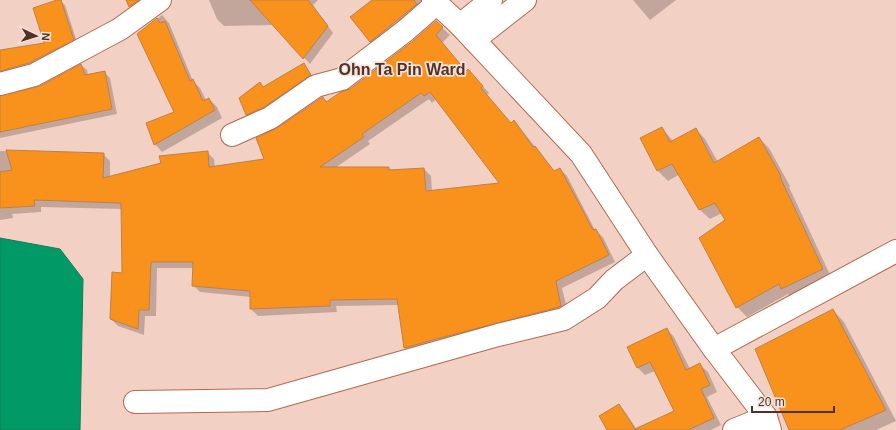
<svg xmlns="http://www.w3.org/2000/svg" width="896" height="430" font-family="Arial,sans-serif">
	<style>
		.water { fill: #019a67; stroke: #1a7a53 }
		.shadow { fill: #0003; fill-rule: evenodd }
		.building { fill: #f9921c; stroke: #bf8048; fill-rule: evenodd }
		.lines { fill: none; stroke-linecap: round; stroke-linejoin: round }
		.minor-casing { stroke: #b5694c; stroke-width: 24 }
		.major-casing { stroke: #b5694c; stroke-width: 24 }
		.minor { stroke: #fff; stroke-width: 22 }
		.major { stroke: #fff; stroke-width: 22 }
		.labels { text-anchor: middle; dominant-baseline: central; stroke-width: 3.5; stroke-linejoin: round; paint-order: stroke }
		.quarter-label { font-size: 16px; font-weight: bold; fill: #533125; stroke: #f3e2db }
	</style>
	<rect width="100%" height="100%" fill="#f3d0c4"/>
	<!-- water -->
	<polygon class="water" points="0,238 60,249 83,279 80,430 0,430"/>
	<!-- shadow -->
	<g class="shadow">
		<polygon points="60,0 65,5 78,45 0,78 0,51 45,44"/>
		<polygon points="127,0 151,0 135,12"/>
		<polygon points="209,0 318,0 313,5 333,33 310,64 274,25 224,26 217,19"/>
		<polygon points="373,0 421,0 424,4 378,49 370,42"/>
		<polygon points="633,0 676,0 650,20"/>
		<polygon points="162,15 169,23 193,81 200,88 206,100 209,99 217,107 222,118 162,152 155,144 175,112 138,34"/>
		<path d="M436,22L450,35L442,43L467,72L468,70L475,77L489,93L487,95L511,124L514,122L521,129L555,172L560,169L567,176L595,230L603,237L615,262L562,288L568,313L412,355L405,348L399,305L336,306L337,312L258,316L251,309V297L200,292L193,285L194,268H157L156,316H145L144,335L118,326L111,319L123,274L122,209L41,207V212L12,214L13,218L0,220V151L103,154L110,161V177L207,152L214,159L215,167L266,160L278,129L323,98L328,103L350,90L413,42ZM429,99L432,103L436,99L501,184L432,192L431,176L424,169L392,171L389,168H335L370,144L368,141Z"/>
		<polygon points="304,64 314,79 250,118 247,115 260,83 264,88"/>
		<polygon points="81,65 87,70 88,75 104,72 110,78 117,114 0,138 0,97 40,87"/>
		<polygon points="662,128 673,141 696,129 705,139 718,162 759,138 769,148 790,186 789,187 832,279 792,298 788,294 747,317 737,307 726,220 722,213 710,219 700,210 680,174 668,181 658,171 642,138"/>
		<polygon points="833,310 844,322 896,421 876,430 790,430"/>
		<polygon points="667,329 674,337 690,369 700,365 708,372 717,392 707,397 721,425 711,430 672,430 675,411 655,371 645,375 638,368 628,347"/>
		<polygon points="619,405 626,413 637,430 609,430"/>
	</g>
	<!-- building -->
	<g class="building">
		<polygon points="57,0 61,0 74,40 29,63 0,71 0,50 44,43 33,8"/>
		<polygon points="126,0 139,0 129,7"/>
		<polygon points="250,0 308,0 328,26 303,59"/>
		<polygon points="372,0 414,0 417,4 370,42 350,17"/>
		<polygon points="157,18 160,23 165,21 190,81 193,79 203,101 209,98 215,110 154,145 146,123 174,112 137,34"/>
		<path d="M436,21L443,27L436,35L466,71L468,69L483,86L481,88L511,123L514,120L533,147L535,146L554,171L560,168L593,230L596,229L609,255L556,281L561,306L559,307L436,339L404,348L397,299L330,300V306L250,309V291L192,286L193,262H151L149,310H139L138,329L110,319L112,272L122,273L121,203L34,200L35,206L0,208V172L12,170L6,150L104,153L103,178L161,163L159,156L208,151L209,167L264,159L256,138L277,128L321,98L323,97L326,102L341,92L350,89L413,41ZM430,92L499,183L426,191L424,168L389,170V167H320L364,137L362,134L421,93L424,96Z"/>
		<polygon points="304,63 311,75 264,107 246,115 239,98 260,82 263,87"/>
		<polygon points="81,64 85,75 105,71 112,109 0,132 0,96 40,86"/>
		<polygon points="662,127 670,142 696,128 714,163 759,137 781,176 780,177 823,269 781,289 779,284 736,308 699,238 725,220 715,203 699,210 672,164 657,171 640,138"/>
		<polygon points="833,309 886,410 840,430 789,430 755,349"/>
		<polygon points="667,328 686,370 700,363 710,385 701,389 714,418 688,430 607,430 599,416 619,404 635,429 674,411 650,362 637,368 627,347"/>
	</g>
	<g class="lines">
		<defs>
			<g id="minor">
				<polyline points="460,25 491,0"/>
				<polyline points="474,40 525,0"/>
				<polyline points="0,84 34,75 120,29 160,0"/>
				<polyline points="232,135 270,118 316,86 342,79 405,31 436,4"/>
				<polyline points="714,349 896,251"/>
				<polyline points="135,402 268,400 498,335 564,319 597,298 614,280 647,255"/>
				<polyline points="734,430 766,417"/>
			</g>
			<polyline id="major" points="433,0 460,25 581,154 647,255 714,349 766,417 770,430"/>
		</defs>
		<!-- minor casing -->
		<use href="#minor" class="minor-casing"/>
		<!-- major casing -->
		<use href="#major" class="major-casing"/>
		<!-- minor -->
		<use href="#minor" class="minor"/>
		<!-- major -->
		<use href="#major" class="major"/>
	</g>
	<g class="labels">
		<!-- quarter labels -->
		<g class="quarter-label">
			<text x="402" y="69">Ohn Ta Pin Ward</text>
		</g>
	</g>
	<!-- north arrow -->
	<g transform="translate(36 36) rotate(94)" stroke="#f3e2db" stroke-width="3" paint-order="stroke">
	<path d="M0-3L7 15L0 10L-7 15Z" fill="#533125"/>
	<text y="-6" font-size="11" font-weight="bold" text-anchor="middle" fill="#533125">N</text>
	</g>
	<!-- scale -->
	<path d="M752 406v6h82v-6" fill="none" stroke="#533125" stroke-width="2"/>
	<text x="758" y="406" font-size="12" fill="#533125" stroke="#f3e2db" stroke-width="3" paint-order="stroke">20 m</text>
</svg>
